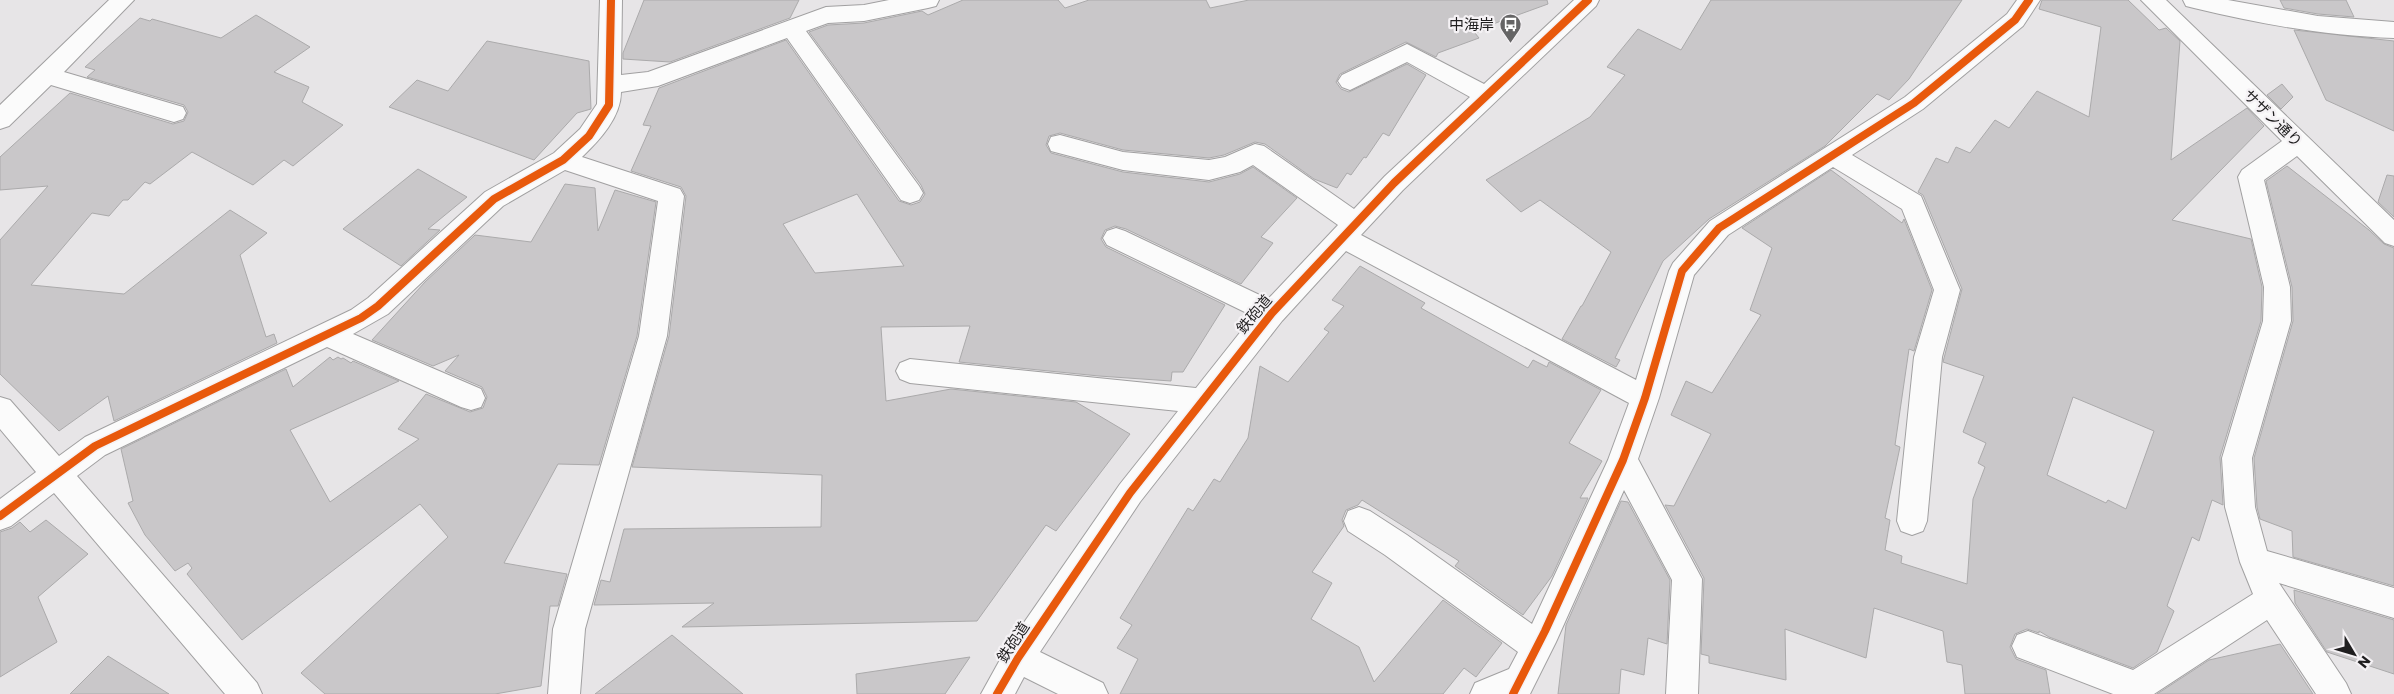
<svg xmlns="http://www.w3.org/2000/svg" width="2394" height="694" font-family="Poppins,'Noto Sans JP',sans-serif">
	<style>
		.building { fill: #c9c7c9; stroke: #abaaab; fill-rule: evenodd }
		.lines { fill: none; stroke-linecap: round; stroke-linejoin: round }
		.minor-casing { stroke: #a1a0a1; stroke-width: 2 }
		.minor { fill: #fbfbfb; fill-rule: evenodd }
		.cycleway-casing { stroke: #f5f2f5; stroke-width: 11 }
		.cycleway { stroke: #e8590c; stroke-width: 8 }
		.labels { text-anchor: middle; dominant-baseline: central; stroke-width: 4.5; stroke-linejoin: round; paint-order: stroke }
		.poi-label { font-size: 15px; fill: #1f1e1f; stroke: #f5f2f5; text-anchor: end }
		.street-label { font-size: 15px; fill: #1f1e1f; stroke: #f5f2f5 }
	</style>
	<rect width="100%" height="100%" fill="#e7e5e7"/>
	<!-- building -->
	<g class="building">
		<polygon points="644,0 799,0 790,18 670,62 623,59 623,53"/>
		<path d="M963,0H1058L1065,8L1089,0H1206L1210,8L1249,0H1547L1548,4L1493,24L1495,26L1475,33L1479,38L1438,53L1436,57L1406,42L1340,74L1336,82L1341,89L1349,92L1407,64L1426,75L1389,136L1383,133L1366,158L1364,157L1351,175L1347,173L1337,188L1314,179L1265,144L1255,142L1224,155L1209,158L1123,150L1060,133L1049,136L1046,145L1051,153L1123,172L1209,182L1240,174L1253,167L1297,198L1261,237L1273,243L1241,284L1126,229L1115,226L1105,230L1101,239L1106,247L1225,305L1183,372H1172L1171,381L1099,376L959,362L970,326L881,327L886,401L951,389L1076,402L1130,434L1056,531L1046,525L977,621L682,627L714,603L594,605L601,580L610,582L624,529L821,527L822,475L632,467L669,336L686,196L681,187L631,171L651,126L643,125L659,88L786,40L899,201L911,205L920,202L925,194L921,185L809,32L828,25L864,23L922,11L928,15ZM857,194L904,266L815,273L783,224Z"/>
		<polygon points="1711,0 1962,0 1909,79 1889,100 1877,94 1825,146 1709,219 1663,261 1615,358 1620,360 1616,367 1562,339 1581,306 1582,306 1611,252 1540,200 1521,212 1486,180 1590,117 1625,75 1607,67 1638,29 1681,50"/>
		<path d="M2042,0H2128L2159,30L2166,28L2180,41L2171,160L2247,108L2264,126L2172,220L2251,239L2262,287L2261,321L2220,457L2223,505L2212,500L2199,541L2192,537L2167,606L2174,611L2157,652L2133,668L2049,637L2039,631V633L2027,629L2015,634L2010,647L2016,659L2046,670L2050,694H1965L1962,665L1947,662L1943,631L1874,608L1866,658L1785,629L1786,680L1709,663V656L1701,654L1704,578L1665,505L1674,506L1711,434L1671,415L1686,381L1712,393L1761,315L1750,310L1772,248L1742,228L1831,170L1902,223L1904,219L1932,290L1914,351L1909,349L1895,445L1900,447L1885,518L1890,520L1885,550L1902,556L1901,563L1967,584L1973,499L1985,467L1978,463L1986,443L1963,432L1984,376L1943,362L1962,289L1923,195L1918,192L1936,158L1948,163L1956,147L1970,153L1995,120L2009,128L2037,91L2089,117L2101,27L2039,9ZM2073,397L2154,431L2126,509L2108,500L2106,503L2047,475Z"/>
		<polygon points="2280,0 2346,0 2354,17 2318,14 2284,8"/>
		<polygon points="256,15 310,47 274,72 309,87 302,102 343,125 293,166 284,160 253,185 192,152 150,184 145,182 128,200 123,200 109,216 92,213 31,285 124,294 230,210 267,233 240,255 266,337 274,334 277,343 114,421 108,396 59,431 0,374 0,240 48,186 0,190 0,157 70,93 173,124 184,121 188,112 184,105 87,77 95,70 85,67 140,18 150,21 152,19 221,38"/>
		<polygon points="2294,30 2394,41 2394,131 2326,100"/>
		<polygon points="487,41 589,61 591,109 577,113 534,160 389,107 417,80 448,91"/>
		<polygon points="2282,84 2293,97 2281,109 2267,95"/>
		<polygon points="2287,166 2369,230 2384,244 2394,248 2394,586 2293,557 2292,531 2260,519 2257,507 2254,458 2293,321 2292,287 2266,181"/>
		<polygon points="418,169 467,197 428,229 440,230 401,266 343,229"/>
		<polygon points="2387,175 2394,176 2394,217 2378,202"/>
		<polygon points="565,184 595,188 598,231 615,190 656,202 637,336 599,465 558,464 504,563 567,574 558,606 550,606 541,686 495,694 325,694 301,673 448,537 420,504 242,640 187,574 192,568 188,563 175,571 145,535 128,503 133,501 121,449 286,369 293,387 330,357 333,360 338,357 341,359 343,358 351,363 353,361 399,381 290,430 330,502 419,439 398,429 426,394 470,412 483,408 487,397 482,387 445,371 459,355 433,366 372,340 425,282 475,235 531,242"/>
		<polygon points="1360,266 1425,303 1421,308 1528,368 1533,360 1547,367 1549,362 1601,390 1569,443 1602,461 1580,498 1588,498 1552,576 1523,615 1455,566 1459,561 1362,500 1358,505 1346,510 1342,520 1344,526 1312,572 1332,583 1311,619 1359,647 1374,682 1443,600 1502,643 1476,677 1464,668 1443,694 1120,694 1138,659 1117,648 1132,625 1120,618 1188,508 1193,511 1214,479 1220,482 1248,438 1260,366 1288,382 1329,332 1324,329 1344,306 1332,300"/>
		<polygon points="1621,501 1628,502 1670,580 1667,644 1648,638 1644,675 1621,669 1619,694 1558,694 1566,625"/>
		<polygon points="46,520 88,554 38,597 57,642 0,677 0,532 12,528 20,522 30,532"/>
		<polygon points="2294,590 2394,620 2394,674 2327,652 2295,603"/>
		<polygon points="672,635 743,694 595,694"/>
		<polygon points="2280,644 2313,694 2157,694 2209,660"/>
		<polygon points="108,656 169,694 70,694"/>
		<polygon points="970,657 945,694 857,694 856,674"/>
	</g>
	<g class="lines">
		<defs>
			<g id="minor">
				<polygon points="109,0 134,0 64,72 183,107 186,113 183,119 174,122 51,85 9,126 0,129 0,105"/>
				<path d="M600,0H622L621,75L648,72L826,7L864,5L889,0H939L936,6L928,8L864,21L828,23L806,31L919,186L923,193L919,200L910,203L901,200L787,38L658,86L621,92C621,117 600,140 582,157L680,189L684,196L667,336L585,629L580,694H548L553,629L639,336L658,201L565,170L503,206L388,314L353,334L481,389L485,398L481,407L471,410L461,407L327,347L105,455L77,476L257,683L262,694H225L54,493L11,526L0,530V499L36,472L0,429V397L10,400L59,456L85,437L351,310L368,298L485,192L554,153L580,129L597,104Z"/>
				<polygon points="1574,0 1599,0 1596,6 1403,190 1361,235 1636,380 1669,271 1673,263 1710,221 1905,97 2007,14 2017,0 2040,0 2023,26 1923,109 1852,155 1921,196 1960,290 1942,357 1927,521 1923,531 1912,535 1901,531 1897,521 1914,357 1934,290 1902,209 1833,167 1728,235 1694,275 1659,398 1638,459 1702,579 1698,694 1666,694 1672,580 1624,490 1556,642 1530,694 1470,694 1475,683 1509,669 1518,652 1385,555 1348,531 1344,521 1348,511 1359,507 1370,511 1407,535 1532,624 1608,460 1629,403 1346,251 1282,321 1140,502 1040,652 1103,683 1108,694 1058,694 1024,677 1015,694 981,694 1007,647 1120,484 1178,411 910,383 900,379 896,371 900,363 910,359 1196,388 1253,316 1107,245 1103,238 1107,231 1116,228 1125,231 1268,299 1338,225 1253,165 1240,172 1209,180 1123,170 1051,151 1048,144 1051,137 1060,135 1123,152 1209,160 1225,157 1255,144 1264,146 1354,209 1385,176 1470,97 1407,62 1350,90 1342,87 1338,81 1342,75 1407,44 1484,84"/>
				<polygon points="2141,0 2166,0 2394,220 2394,246 2385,243 2297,156 2264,180 2290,287 2291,321 2252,458 2255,507 2267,551 2394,588 2394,618 2279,583 2346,683 2351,694 2316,694 2267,620 2154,694 2113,694 2017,657 2012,646 2017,635 2028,631 2133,670 2253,594 2240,562 2225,507 2222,458 2263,321 2264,287 2238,177 2242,170 2282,141"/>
				<path d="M2183,0H2228L2318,16L2394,22V38C2326,36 2260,24 2194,8L2186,6Z"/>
			</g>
		</defs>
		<!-- minor casing -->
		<use href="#minor" class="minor-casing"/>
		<!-- minor -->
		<use href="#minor" class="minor"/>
		<defs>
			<g id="cycleway">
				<polyline points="0,516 95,446 361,318 378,306 494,199 563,160 589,136 609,105 611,0"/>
				<polyline points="997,694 1018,658 1130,493 1272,313 1394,183 1588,0"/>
				<polyline points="1513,694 1545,631 1623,460 1645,398 1682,271 1719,228 1914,103 2015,20 2029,0"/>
			</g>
		</defs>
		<!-- cycleway casing -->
		<use href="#cycleway" class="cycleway-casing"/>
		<!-- cycleway -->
		<use href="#cycleway" class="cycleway"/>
	</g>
	<!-- icons -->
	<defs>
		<symbol id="bus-pin" viewBox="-11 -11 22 30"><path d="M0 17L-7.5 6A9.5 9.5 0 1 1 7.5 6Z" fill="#656465" stroke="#f5f2f5"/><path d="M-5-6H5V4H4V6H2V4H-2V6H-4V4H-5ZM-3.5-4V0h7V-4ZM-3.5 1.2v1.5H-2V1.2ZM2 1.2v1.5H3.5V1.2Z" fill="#fff"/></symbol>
	</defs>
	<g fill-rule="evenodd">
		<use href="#bus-pin" x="1498" y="12" width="25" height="34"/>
	</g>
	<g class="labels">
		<!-- poi labels -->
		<g class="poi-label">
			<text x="1494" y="24">中海岸</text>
		</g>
		<!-- street labels -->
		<g class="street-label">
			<text transform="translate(2273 118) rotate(44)">サザン通り</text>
			<text transform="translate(1254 314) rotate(-50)">鉄砲道</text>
			<text transform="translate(1013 642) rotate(-57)">鉄砲道</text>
		</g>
	</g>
	<!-- north arrow -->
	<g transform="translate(2354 654) rotate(128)" stroke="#f5f2f5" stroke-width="4" paint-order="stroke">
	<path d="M0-4L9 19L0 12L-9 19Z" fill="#1f1e1f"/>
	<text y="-8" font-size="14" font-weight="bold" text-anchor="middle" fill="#1f1e1f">N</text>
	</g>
</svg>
